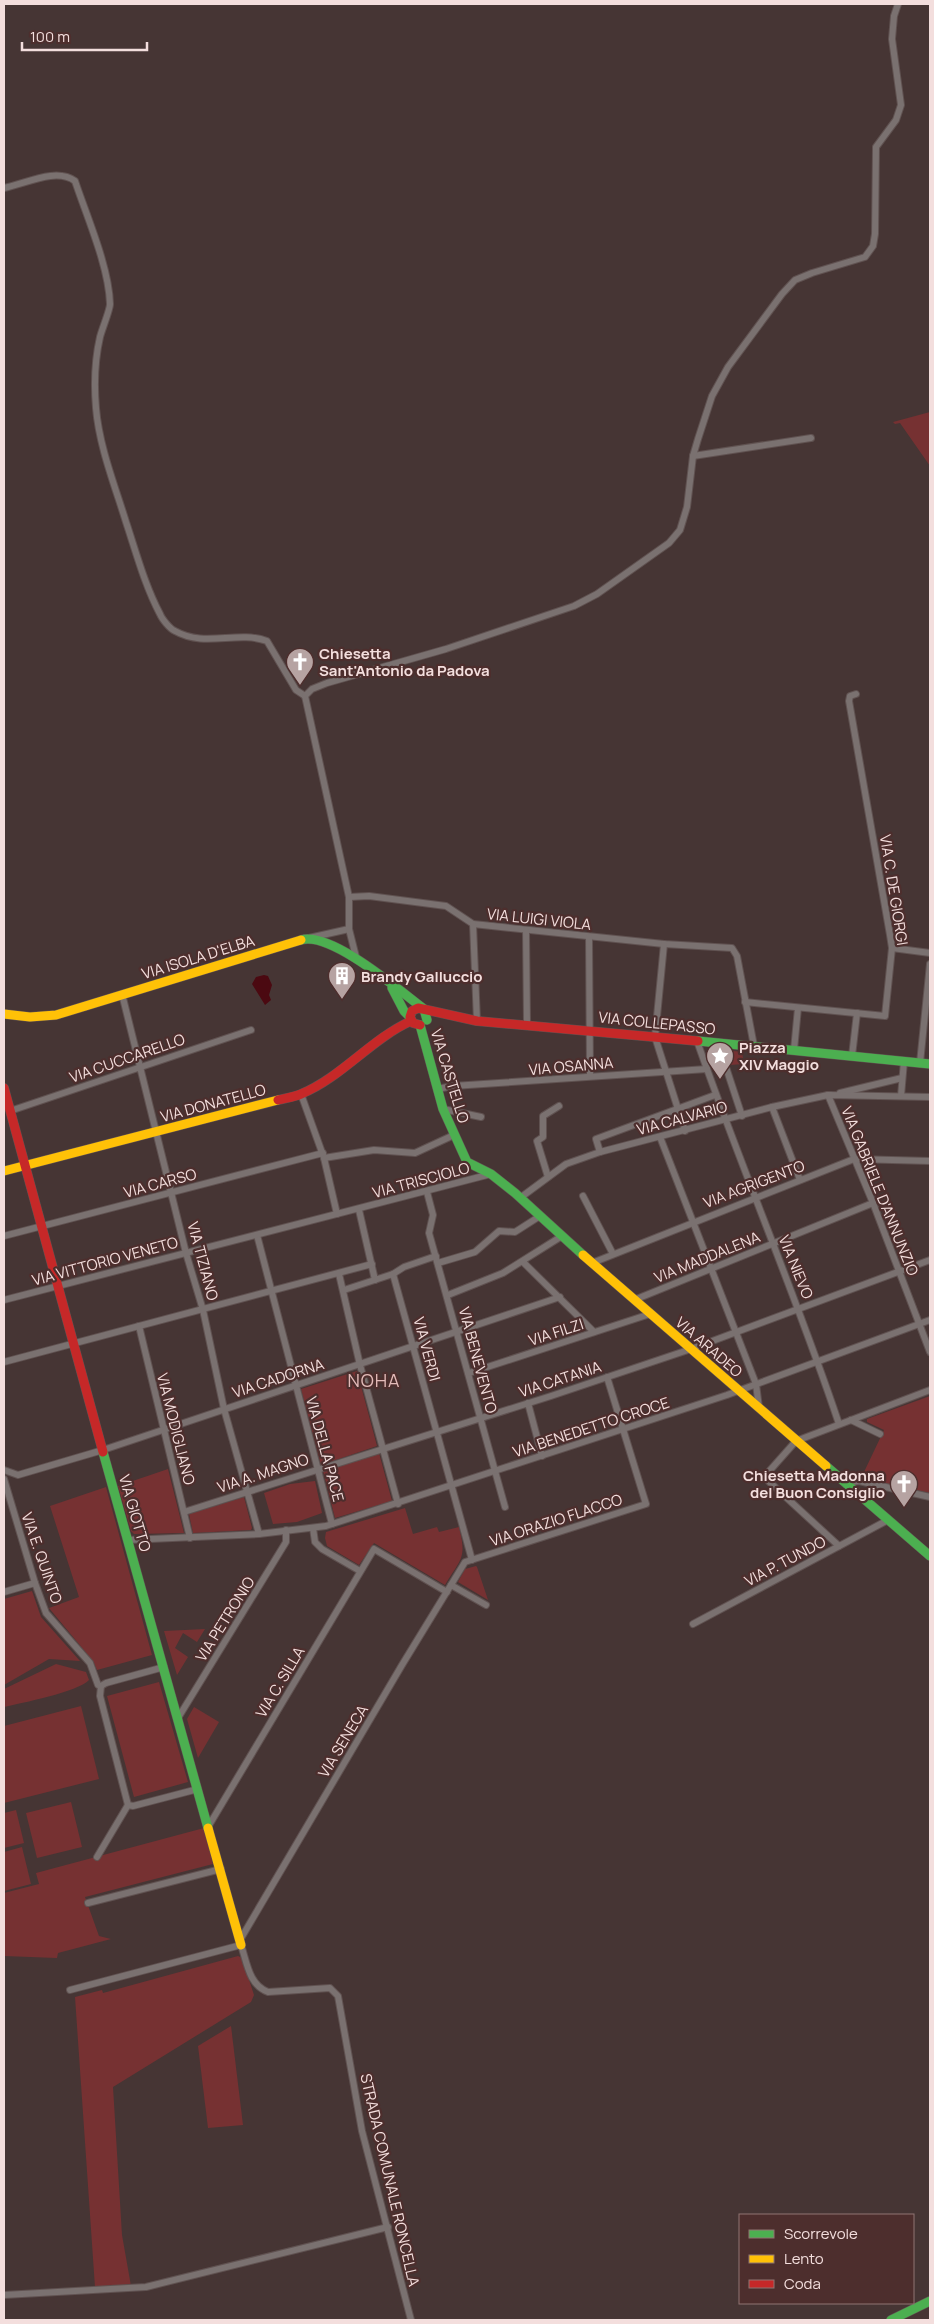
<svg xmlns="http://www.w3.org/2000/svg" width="934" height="2324" font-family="Manrope,sans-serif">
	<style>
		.green { fill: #763132 }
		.water { fill: #4b0911 }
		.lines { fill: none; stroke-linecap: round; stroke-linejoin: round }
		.street-casing { stroke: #605251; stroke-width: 8 }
		.fast-casing { stroke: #605251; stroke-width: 10 }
		.slow-casing { stroke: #605251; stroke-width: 10 }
		.jam-casing { stroke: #605251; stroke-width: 10 }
		.street { stroke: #7a7170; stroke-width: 6 }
		.fast { stroke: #4caf50; stroke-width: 9 }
		.slow { stroke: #ffc107; stroke-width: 9 }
		.jam { stroke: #c62828; stroke-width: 9 }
		.labels { text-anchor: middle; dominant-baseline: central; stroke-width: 4.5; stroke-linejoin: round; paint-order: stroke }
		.poi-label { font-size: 15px; font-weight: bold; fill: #f3dedd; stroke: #4d2e2d; text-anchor: start }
		.street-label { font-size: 15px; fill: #f3dedd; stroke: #4d2e2d }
		.quarter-label { font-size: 18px; letter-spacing: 1px; fill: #e3bbb9; stroke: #4d2e2d }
	</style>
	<rect width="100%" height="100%" fill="#463534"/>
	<!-- green -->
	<g class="green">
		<polygon points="930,412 930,466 900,423 895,424 893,422"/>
		<polygon points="726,1050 742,1052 744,1064 730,1065"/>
		<polygon points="357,1371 377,1446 321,1465 301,1389"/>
		<polygon points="930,1396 930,1493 863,1479 866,1473 864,1472 884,1430 867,1422 867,1419"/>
		<polygon points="379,1453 392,1501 335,1518 323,1471"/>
		<polygon points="168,1469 184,1533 134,1534 131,1531 118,1486"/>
		<polygon points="315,1481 322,1513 297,1522 273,1524 264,1493 290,1484"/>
		<polygon points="106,1487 152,1655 97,1670 93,1661 49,1608 79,1597 50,1506"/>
		<polygon points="244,1497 252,1528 251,1530 193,1533 189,1514"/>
		<path d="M405,1508L413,1534L437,1527L439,1532L459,1527C467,1559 461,1558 445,1585L374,1543L359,1565L327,1546L325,1538L326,1532Z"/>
		<polygon points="476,1566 477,1567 488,1600 458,1582 465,1569"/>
		<polygon points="32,1591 41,1617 80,1661 49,1659 4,1685 4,1599"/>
		<polygon points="205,1629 197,1642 183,1633 175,1648 188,1657 177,1675 164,1631"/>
		<path d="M56,1664L86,1672L89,1680C78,1692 21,1703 4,1707V1689Z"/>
		<polygon points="159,1682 188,1782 134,1797 107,1696"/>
		<polygon points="81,1706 99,1779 4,1803 4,1726"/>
		<polygon points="194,1707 219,1722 198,1758 187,1719"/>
		<polygon points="71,1802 82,1847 37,1858 26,1813"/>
		<polygon points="16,1810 24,1843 4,1848 4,1813"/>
		<polygon points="204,1828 213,1864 85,1897 99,1936 111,1939 58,1953 57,1958 4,1956 4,1893 39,1884 36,1873"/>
		<polygon points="22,1847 31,1884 4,1891 4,1852"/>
		<polygon points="238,1956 242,1958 254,1995 251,2002 113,2087 122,2235 131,2286 95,2287 75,1997 102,1990 103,1993"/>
		<polygon points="231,2026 243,2125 208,2128 198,2046"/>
	</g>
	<!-- water -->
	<polygon class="water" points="264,975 268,976 272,985 269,995 271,1000 265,1005 252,984 256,977"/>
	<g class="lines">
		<defs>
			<g id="street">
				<path d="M4,188C25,184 56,167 75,181C87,217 109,267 110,304C110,310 102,329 100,337C95,359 94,385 96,408C99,446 115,486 126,522C136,552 145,586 160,614C162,619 170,629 175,631C205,648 237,630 267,641L296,690L305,696"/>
				<polyline points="693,456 811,438"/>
				<polyline points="349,897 369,896 446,906 473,924 664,944 732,948 737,956 754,1046"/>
				<polyline points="473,924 477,1021"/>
				<polyline points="526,930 527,1024"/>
				<polyline points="589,937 590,1076"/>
				<polyline points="309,938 349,929"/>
				<polyline points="664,944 655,1037 685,1131"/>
				<polyline points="892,948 930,953"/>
				<polyline points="356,957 349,929 349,897 305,696 312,689 327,683 446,649 574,606 597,594 669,543 680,530 687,507 693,456 698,439 712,396 728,367 782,294 795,280 812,273 865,257 873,246 875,234 876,147 896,120 901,105 892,39 894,16 898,4"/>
				<polyline points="122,994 186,1253 203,1310 224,1409 259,1534"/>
				<polyline points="745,1002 885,1016 892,948 890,935 849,701 850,696 856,694"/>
				<path d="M697,1041C742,1170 796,1295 839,1424"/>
				<polyline points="718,1043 742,1116"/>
				<polyline points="794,1050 798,1008"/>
				<polyline points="852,1056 857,1013"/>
				<polyline points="920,1063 930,964"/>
				<polyline points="437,1089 453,1086 707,1069"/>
				<polyline points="840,1093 902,1078"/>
				<polyline points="301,1094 324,1158 337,1214"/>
				<polyline points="830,1095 828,1095 873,1203 930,1352"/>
				<polyline points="901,1096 904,1061"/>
				<polyline points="772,1107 800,1180"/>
				<polyline points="443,1109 481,1117"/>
				<polyline points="10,1111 251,1030"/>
				<polyline points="660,1137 756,1384 759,1408"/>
				<polyline points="600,1152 596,1139 715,1095"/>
				<polyline points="324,1158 374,1150 415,1153 454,1135"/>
				<polyline points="548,1177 537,1141 543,1137 543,1116 559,1106"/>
				<polyline points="427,1192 433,1215 429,1233 505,1507"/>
				<polyline points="583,1196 613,1254"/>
				<polyline points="520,1198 566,1164 600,1152 772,1107 828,1095 930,1097"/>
				<polyline points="359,1210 375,1280"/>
				<polyline points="257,1235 332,1524"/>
				<polyline points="4,1236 323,1153"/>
				<polyline points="523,1262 594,1332"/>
				<polyline points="438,1263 475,1252 499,1231 515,1232 540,1216"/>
				<polyline points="592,1263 854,1159 930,1161"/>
				<polyline points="339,1274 360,1365 398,1504"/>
				<polyline points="393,1274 472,1560"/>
				<polyline points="344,1290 393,1274 404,1267 436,1256"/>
				<polyline points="448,1295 503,1273 562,1236"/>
				<polyline points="4,1300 491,1174"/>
				<polyline points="634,1300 873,1203"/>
				<polyline points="139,1326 190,1538"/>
				<polyline points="4,1362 372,1264"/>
				<polyline points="469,1373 650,1314"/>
				<polyline points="528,1403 542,1456"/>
				<polyline points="851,1420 880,1434"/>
				<polyline points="4,1470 18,1475 103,1450 560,1297"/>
				<polyline points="4,1479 35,1583 46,1613 90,1663 98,1685 101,1686"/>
				<polyline points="846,1483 859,1481 930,1497"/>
				<polyline points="184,1512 551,1396 691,1349 930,1260"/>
				<polyline points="313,1528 315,1542 322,1549 360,1571"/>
				<polyline points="128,1540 259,1534 326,1526 727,1395 930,1320"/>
				<polyline points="839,1546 764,1477 796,1441 930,1390"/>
				<polyline points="451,1585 486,1605"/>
				<polyline points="4,1592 35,1583"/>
				<polyline points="693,1624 888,1520"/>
				<polyline points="101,1686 100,1696 128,1805 133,1806 198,1789"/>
				<polyline points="101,1686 106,1683 164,1667"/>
				<polyline points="178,1718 286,1542 286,1530"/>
				<polyline points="208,1827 374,1549 447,1592"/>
				<polyline points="97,1857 128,1805"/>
				<polyline points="88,1903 221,1869"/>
				<polyline points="240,1940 402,1665 465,1562 646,1504 607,1377"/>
				<path d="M70,1990L241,1945C247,1963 249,1985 268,1992L330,1988L338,1996L362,2131L411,2320"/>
				<polyline points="4,2295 146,2287 388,2227"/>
			</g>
			<g id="fast">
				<path d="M301,940C331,931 400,991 424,1009L427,1020"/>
				<polyline points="392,988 404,1011 410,1017"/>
				<polyline points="420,1025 443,1109 467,1162 491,1174 515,1193 583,1255"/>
				<polyline points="698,1041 930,1064"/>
				<polyline points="103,1452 208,1828"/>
				<polyline points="826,1466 930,1556"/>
				<polyline points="891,2320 930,2301"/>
			</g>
			<g id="slow">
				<polyline points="4,1014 30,1017 56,1015 301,940"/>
				<polyline points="4,1171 278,1100"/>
				<polyline points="583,1255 826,1466"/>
				<polyline points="208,1828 241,1945"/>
			</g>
			<g id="jam">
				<polyline points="420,1025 413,1023 410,1017 412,1011 418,1008 477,1021 698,1041"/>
				<polyline points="4,1088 103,1452"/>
				<path d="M278,1100C286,1098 294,1097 301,1094C342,1077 371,1039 411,1021"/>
			</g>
		</defs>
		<!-- street casing -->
		<use href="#street" class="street-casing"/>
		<!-- fast casing -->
		<use href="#fast" class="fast-casing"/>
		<!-- slow casing -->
		<use href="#slow" class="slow-casing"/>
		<!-- jam casing -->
		<use href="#jam" class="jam-casing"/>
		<!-- street -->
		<use href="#street" class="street"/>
		<!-- fast -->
		<use href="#fast" class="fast"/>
		<!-- slow -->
		<use href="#slow" class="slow"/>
		<!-- jam -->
		<use href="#jam" class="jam"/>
	</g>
	<!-- icons -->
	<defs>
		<symbol id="church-pin" viewBox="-11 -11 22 30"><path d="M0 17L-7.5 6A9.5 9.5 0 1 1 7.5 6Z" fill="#b6a3a2" stroke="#4d2e2d"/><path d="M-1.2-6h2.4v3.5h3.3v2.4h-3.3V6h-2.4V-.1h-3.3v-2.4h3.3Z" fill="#fff"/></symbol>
		<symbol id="building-pin" viewBox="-11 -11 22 30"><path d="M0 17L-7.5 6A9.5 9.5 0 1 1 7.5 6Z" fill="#b6a3a2" stroke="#4d2e2d"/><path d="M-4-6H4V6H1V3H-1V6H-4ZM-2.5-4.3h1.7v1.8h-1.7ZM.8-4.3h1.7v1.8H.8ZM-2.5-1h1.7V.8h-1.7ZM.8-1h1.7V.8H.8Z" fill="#fff"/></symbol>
		<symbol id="sight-pin" viewBox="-11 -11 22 30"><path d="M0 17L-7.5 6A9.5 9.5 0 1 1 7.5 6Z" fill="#b6a3a2" stroke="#4d2e2d"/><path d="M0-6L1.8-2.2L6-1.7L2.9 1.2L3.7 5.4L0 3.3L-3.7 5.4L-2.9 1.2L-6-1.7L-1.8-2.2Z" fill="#fff"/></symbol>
	</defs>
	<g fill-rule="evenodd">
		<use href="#church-pin" x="284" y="646" width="32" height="43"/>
		<use href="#building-pin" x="326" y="960" width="32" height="43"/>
		<use href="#sight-pin" x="704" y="1040" width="32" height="43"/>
		<use href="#church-pin" x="888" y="1468" width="32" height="43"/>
	</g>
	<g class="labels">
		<!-- poi labels -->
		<g class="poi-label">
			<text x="319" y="653">Chiesetta<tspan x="319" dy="17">Sant'Antonio da Padova</tspan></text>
			<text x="361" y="976">Brandy Galluccio</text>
			<text x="739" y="1047">Piazza<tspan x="739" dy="17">XIV Maggio</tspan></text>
			<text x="885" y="1475" text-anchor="end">Chiesetta Madonna<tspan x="885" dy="17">del Buon Consiglio</tspan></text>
		</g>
		<!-- street labels -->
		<g class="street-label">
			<text transform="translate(894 890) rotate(81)">VIA C. DE GIORGI</text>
			<text transform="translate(539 919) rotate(6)">VIA LUIGI VIOLA</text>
			<text transform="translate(198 957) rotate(-17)">VIA ISOLA D'ELBA</text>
			<text transform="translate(657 1023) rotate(6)">VIA COLLEPASSO</text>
			<text transform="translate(127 1058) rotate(-19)">VIA CUCCARELLO</text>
			<text transform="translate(571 1066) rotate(-5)">VIA OSANNA</text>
			<text transform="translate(450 1076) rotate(73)">VIA CASTELLO</text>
			<text transform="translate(213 1103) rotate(-15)">VIA DONATELLO</text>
			<text transform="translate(682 1118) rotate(-15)">VIA CALVARIO</text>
			<text transform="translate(421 1180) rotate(-15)">VIA TRISCIOLO</text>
			<text transform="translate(160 1183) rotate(-15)">VIA CARSO</text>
			<text transform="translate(754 1184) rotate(-21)">VIA AGRIGENTO</text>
			<text transform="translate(880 1191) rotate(68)">VIA GABRIELE D'ANNUNZIO</text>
			<text transform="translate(707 1257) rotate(-22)">VIA MADDALENA</text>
			<text transform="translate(105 1261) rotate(-15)">VIA VITTORIO VENETO</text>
			<text transform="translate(203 1261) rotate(75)">VIA TIZIANO</text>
			<text transform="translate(796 1267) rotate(68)">VIA NIEVO</text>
			<text transform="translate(556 1332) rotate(-18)">VIA FILZI</text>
			<text transform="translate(709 1347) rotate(41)">VIA ARADEO</text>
			<text transform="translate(427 1349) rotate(75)">VIA VERDI</text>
			<text transform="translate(478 1360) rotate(75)">VIA BENEVENTO</text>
			<text transform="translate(278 1378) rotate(-18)">VIA CADORNA</text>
			<text transform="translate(560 1379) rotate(-18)">VIA CATANIA</text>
			<text transform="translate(591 1427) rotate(-18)">VIA BENEDETTO CROCE</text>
			<text transform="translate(176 1429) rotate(76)">VIA MODIGLIANO</text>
			<text transform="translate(325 1449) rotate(75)">VIA DELLA PACE</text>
			<text transform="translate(263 1473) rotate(-18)">VIA A. MAGNO</text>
			<text transform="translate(135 1513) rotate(74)">VIA GIOTTO</text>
			<text transform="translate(556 1520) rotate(-18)">VIA ORAZIO FLACCO</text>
			<text transform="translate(42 1558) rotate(71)">VIA E. QUINTO</text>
			<text transform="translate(785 1561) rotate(-28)">VIA P. TUNDO</text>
			<text transform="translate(225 1619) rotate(-58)">VIA PETRONIO</text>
			<text transform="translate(280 1682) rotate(-59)">VIA C. SILLA</text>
			<text transform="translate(343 1741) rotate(-59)">VIA SENECA</text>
			<text transform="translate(390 2180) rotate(77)">STRADA COMUNALE RONCELLA</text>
		</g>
		<!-- quarter labels -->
		<g class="quarter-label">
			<text x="374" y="1380">NOHA</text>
		</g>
	</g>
	<!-- border -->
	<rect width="934" height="2324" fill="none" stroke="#f3dedd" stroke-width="10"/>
	<!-- legend -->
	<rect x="739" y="2214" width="175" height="90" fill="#4d2e2d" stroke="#8f7473"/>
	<rect x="749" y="2230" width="25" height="8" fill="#4caf50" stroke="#8f7473"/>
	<text x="784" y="2239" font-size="15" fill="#f3dedd">Scorrevole</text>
	<rect x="749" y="2255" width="25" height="8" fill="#ffc107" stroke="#8f7473"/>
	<text x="784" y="2264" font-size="15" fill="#f3dedd">Lento</text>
	<rect x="749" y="2280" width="25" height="8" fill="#c62828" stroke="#8f7473"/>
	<text x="784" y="2289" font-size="15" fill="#f3dedd">Coda</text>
	<!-- scale -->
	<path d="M22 42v8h125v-8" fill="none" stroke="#f3dedd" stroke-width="2.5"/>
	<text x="30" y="42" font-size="15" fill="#f3dedd" stroke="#4d2e2d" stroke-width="4" paint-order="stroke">100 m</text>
</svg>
